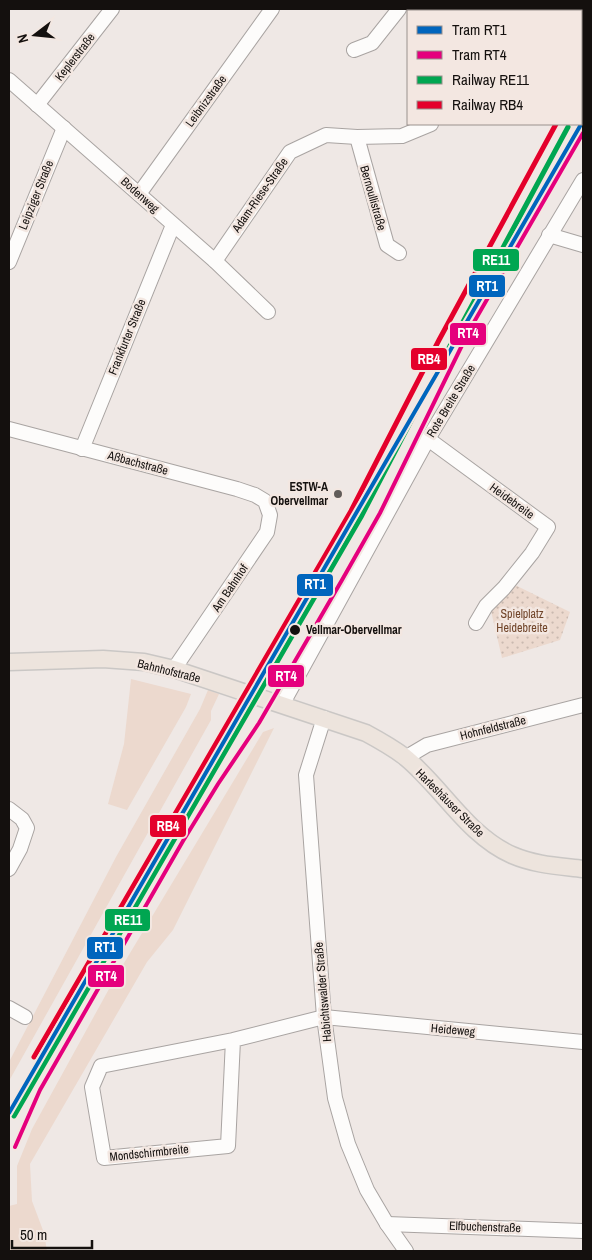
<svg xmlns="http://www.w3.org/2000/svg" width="592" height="1260" font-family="'Archivo Narrow',sans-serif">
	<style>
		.grass { fill: #ecd9ce }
		.park { fill: url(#park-dots) }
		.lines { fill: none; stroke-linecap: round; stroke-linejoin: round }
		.minor-casing { stroke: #a9a4a2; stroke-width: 16 }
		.major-casing { stroke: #cac7c5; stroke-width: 19 }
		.minor { stroke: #fdfcfb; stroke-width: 14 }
		.major { stroke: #ede4dd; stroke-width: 16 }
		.rail-1-casing { stroke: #f3e7e1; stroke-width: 9 }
		.rail-2-casing { stroke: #f3e7e1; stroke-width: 9 }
		.rail-1 { stroke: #00a651; stroke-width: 5 }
		.rail-2 { stroke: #e4002b; stroke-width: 5 }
		.tram-1-casing { stroke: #f3e7e1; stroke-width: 8 }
		.tram-2-casing { stroke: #f3e7e1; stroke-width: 8 }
		.tram-1 { stroke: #0065bd; stroke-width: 4 }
		.tram-2 { stroke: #e5007d; stroke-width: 4 }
		.poi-dot { fill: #615c59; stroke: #f3e7e1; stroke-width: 2 }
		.stop-dot { fill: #14100e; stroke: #f3e7e1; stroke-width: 2 }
		.labels { text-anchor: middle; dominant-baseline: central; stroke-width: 5; stroke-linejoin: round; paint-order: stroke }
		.street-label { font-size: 12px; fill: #14100e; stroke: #f3e7e1 }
		.poi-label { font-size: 12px; font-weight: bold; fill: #14100e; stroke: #f3e7e1; text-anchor: end }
		.park-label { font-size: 12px; fill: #704429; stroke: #f3e7e1 }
		.stop-label { font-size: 12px; font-weight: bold; fill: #14100e; stroke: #f3e7e1; text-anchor: start }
		.line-badge { stroke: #f3e7e1; stroke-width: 2 }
		.badge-label { font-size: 14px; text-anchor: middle; font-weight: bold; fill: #fff }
	</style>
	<defs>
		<pattern id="park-dots" width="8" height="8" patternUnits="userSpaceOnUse" patternTransform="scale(1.25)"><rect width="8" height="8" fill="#ecd9ce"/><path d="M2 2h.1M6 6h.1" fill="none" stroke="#cab9b0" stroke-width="1.8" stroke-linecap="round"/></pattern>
	</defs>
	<rect width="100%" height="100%" fill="#efe8e5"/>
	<!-- grass -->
	<g class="grass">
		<polygon points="131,679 191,694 186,707 127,810 108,804 124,744"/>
		<polygon points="208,690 219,694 211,711 211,720 9,1081 9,1062 116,857 200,709"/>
		<polygon points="274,728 173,930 147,962 30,1164 32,1201 44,1233 47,1251 9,1251 9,1206 17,1204 17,1166 32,1129 115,978 263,732"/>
	</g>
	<!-- park -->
	<polygon class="park" points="515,585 570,612 560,640 502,658 491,611"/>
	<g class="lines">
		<defs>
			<g id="minor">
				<polyline points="523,11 525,9"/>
				<polyline points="354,50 372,43 399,9"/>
				<polyline points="9,80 215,261 268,312"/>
				<polyline points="37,105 112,9"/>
				<polyline points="357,137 387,245 399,253"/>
				<polyline points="139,194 272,9"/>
				<polyline points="549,235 583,245"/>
				<polyline points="215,261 290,152 326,135 357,137 402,136 431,124"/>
				<polyline points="9,262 64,128"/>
				<polyline points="9,429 237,489 255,495 265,501 270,515 267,532 174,669"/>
				<polyline points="428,439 548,527 532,553 504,588 486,606 476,623"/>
				<polyline points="82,449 173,225"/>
				<polyline points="282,705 428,439 583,180"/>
				<polyline points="324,718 306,775 324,1017 335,1098 348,1144 367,1190 387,1224 406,1251"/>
				<polyline points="405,758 427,745 583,705"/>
				<polyline points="9,809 22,819 27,828 20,849 9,869"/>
				<polyline points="9,1008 25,1017"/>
				<polyline points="233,1040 228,1146 104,1158 92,1087 101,1066 233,1040 324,1017 583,1042"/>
				<polyline points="387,1224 583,1231"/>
			</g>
			<path id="major" d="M9,662L103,659L144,662L174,669L366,733C379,740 393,748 405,757C442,787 467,835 512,855C535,865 559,866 583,869"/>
		</defs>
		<!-- minor casing -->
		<use href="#minor" class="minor-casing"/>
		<!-- major casing -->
		<use href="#major" class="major-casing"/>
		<!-- minor -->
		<use href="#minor" class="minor"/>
		<!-- major -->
		<use href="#major" class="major"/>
		<defs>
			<polyline id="rail-1" points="14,1116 361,517 450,346 568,127"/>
			<polyline id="rail-2" points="34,1057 351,511 439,340 556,124"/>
		</defs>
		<!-- rail-1 casing -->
		<use href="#rail-1" class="rail-1-casing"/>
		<!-- rail-2 casing -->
		<use href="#rail-2" class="rail-2-casing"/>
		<!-- rail-1 -->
		<use href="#rail-1" class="rail-1"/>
		<!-- rail-2 -->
		<use href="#rail-2" class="rail-2"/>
		<defs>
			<polyline id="tram-1" points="9,1113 583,121"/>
			<polyline id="tram-2" points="15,1147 40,1090 183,841 218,784 259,723 342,580 380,513 470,329 583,133"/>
		</defs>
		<!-- tram-1 casing -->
		<use href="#tram-1" class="tram-1-casing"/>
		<!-- tram-2 casing -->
		<use href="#tram-2" class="tram-2-casing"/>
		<!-- tram-1 -->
		<use href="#tram-1" class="tram-1"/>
		<!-- tram-2 -->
		<use href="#tram-2" class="tram-2"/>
	</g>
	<!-- markers -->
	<circle class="poi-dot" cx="338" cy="494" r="5"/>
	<circle class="stop-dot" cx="295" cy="630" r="6"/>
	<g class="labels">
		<!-- street labels -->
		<g class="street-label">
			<text transform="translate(75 57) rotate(-52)">Keplerstraße</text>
			<text transform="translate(206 101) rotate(-54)">Leibnizstraße</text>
			<text transform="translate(36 195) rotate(-68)">Leipziger Straße</text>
			<text transform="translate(140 195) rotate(42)">Bodenweg</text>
			<text transform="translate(260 195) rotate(-55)">Adam-Riese-Straße</text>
			<text transform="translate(373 198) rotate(74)">Bernoullistraße</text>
			<text transform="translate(127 337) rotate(-68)">Frankfurter Straße</text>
			<text transform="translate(451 401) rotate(-59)">Rote Breite Straße</text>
			<text transform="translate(138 463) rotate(15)">Aßbachstraße</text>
			<text transform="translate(512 501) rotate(36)">Heidebreite</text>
			<text transform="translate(230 588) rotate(-56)">Am Bahnhof</text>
			<text transform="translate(169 671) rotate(14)">Bahnhofstraße</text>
			<text transform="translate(493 728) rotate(-14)">Hohnfeldstraße</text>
			<text transform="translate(450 803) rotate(45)">Harleshäuser Straße</text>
			<text transform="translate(323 992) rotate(-95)">Habichtswalder Straße</text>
			<text transform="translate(453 1030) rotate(5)">Heideweg</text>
			<text transform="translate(149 1153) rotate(-6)">Mondschirmbreite</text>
			<text transform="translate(485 1227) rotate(2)">Elfbuchenstraße</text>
		</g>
		<!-- poi labels -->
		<g class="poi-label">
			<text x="328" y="487">ESTW-A<tspan x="328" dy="14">Obervellmar</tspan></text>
		</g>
		<!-- park labels -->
		<g class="park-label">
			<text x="522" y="614">Spielplatz<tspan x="522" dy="14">Heidebreite</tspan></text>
		</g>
		<!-- stop labels -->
		<g class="stop-label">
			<text x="306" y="630">Vellmar-Obervellmar</text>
		</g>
	</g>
	<g class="line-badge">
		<rect x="472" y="248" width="48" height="24" rx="5" fill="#00a651"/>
		<rect x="468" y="274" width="38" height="24" rx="5" fill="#0065bd"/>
		<rect x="449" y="322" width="38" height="24" rx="5" fill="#e5007d"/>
		<rect x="410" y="347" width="38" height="24" rx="5" fill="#e4002b"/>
		<rect x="296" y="573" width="38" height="24" rx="5" fill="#0065bd"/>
		<rect x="267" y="664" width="38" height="24" rx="5" fill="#e5007d"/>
		<rect x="149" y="814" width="38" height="24" rx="5" fill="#e4002b"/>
		<rect x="104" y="908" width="47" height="24" rx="5" fill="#00a651"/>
		<rect x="86" y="936" width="38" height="24" rx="5" fill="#0065bd"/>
		<rect x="87" y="964" width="38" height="24" rx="5" fill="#e5007d"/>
	</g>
	<g class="badge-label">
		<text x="496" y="265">RE11</text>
		<text x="487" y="291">RT1</text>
		<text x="468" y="338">RT4</text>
		<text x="429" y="364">RB4</text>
		<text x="315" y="589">RT1</text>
		<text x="286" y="681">RT4</text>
		<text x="168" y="831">RB4</text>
		<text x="128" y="925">RE11</text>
		<text x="105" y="952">RT1</text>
		<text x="106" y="981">RT4</text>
	</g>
	<!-- border -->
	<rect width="592" height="1260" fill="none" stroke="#14100e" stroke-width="20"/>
	<!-- legend -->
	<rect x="407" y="10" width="175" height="115" fill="#f3e7e1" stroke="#9a918d"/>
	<rect x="417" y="26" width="25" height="8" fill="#0065bd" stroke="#9a918d"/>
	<text x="452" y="35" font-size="15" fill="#14100e">Tram RT1</text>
	<rect x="417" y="51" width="25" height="8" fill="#e5007d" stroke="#9a918d"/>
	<text x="452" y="60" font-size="15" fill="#14100e">Tram RT4</text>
	<rect x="417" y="76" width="25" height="8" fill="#00a651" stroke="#9a918d"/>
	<text x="452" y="85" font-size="15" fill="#14100e">Railway RE11</text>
	<rect x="417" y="101" width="25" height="8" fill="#e4002b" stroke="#9a918d"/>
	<text x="452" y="110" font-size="15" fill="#14100e">Railway RB4</text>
	<!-- north arrow -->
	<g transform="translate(35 35) rotate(254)" stroke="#f3e7e1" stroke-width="4" paint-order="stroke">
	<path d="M0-4L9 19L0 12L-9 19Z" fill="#14100e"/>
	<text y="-8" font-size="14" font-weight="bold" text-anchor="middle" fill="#14100e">N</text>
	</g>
	<!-- scale -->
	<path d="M12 1240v8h80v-8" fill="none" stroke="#14100e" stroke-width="2.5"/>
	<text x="20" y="1240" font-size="15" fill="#14100e" stroke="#f3e7e1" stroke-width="4" paint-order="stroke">50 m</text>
</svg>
